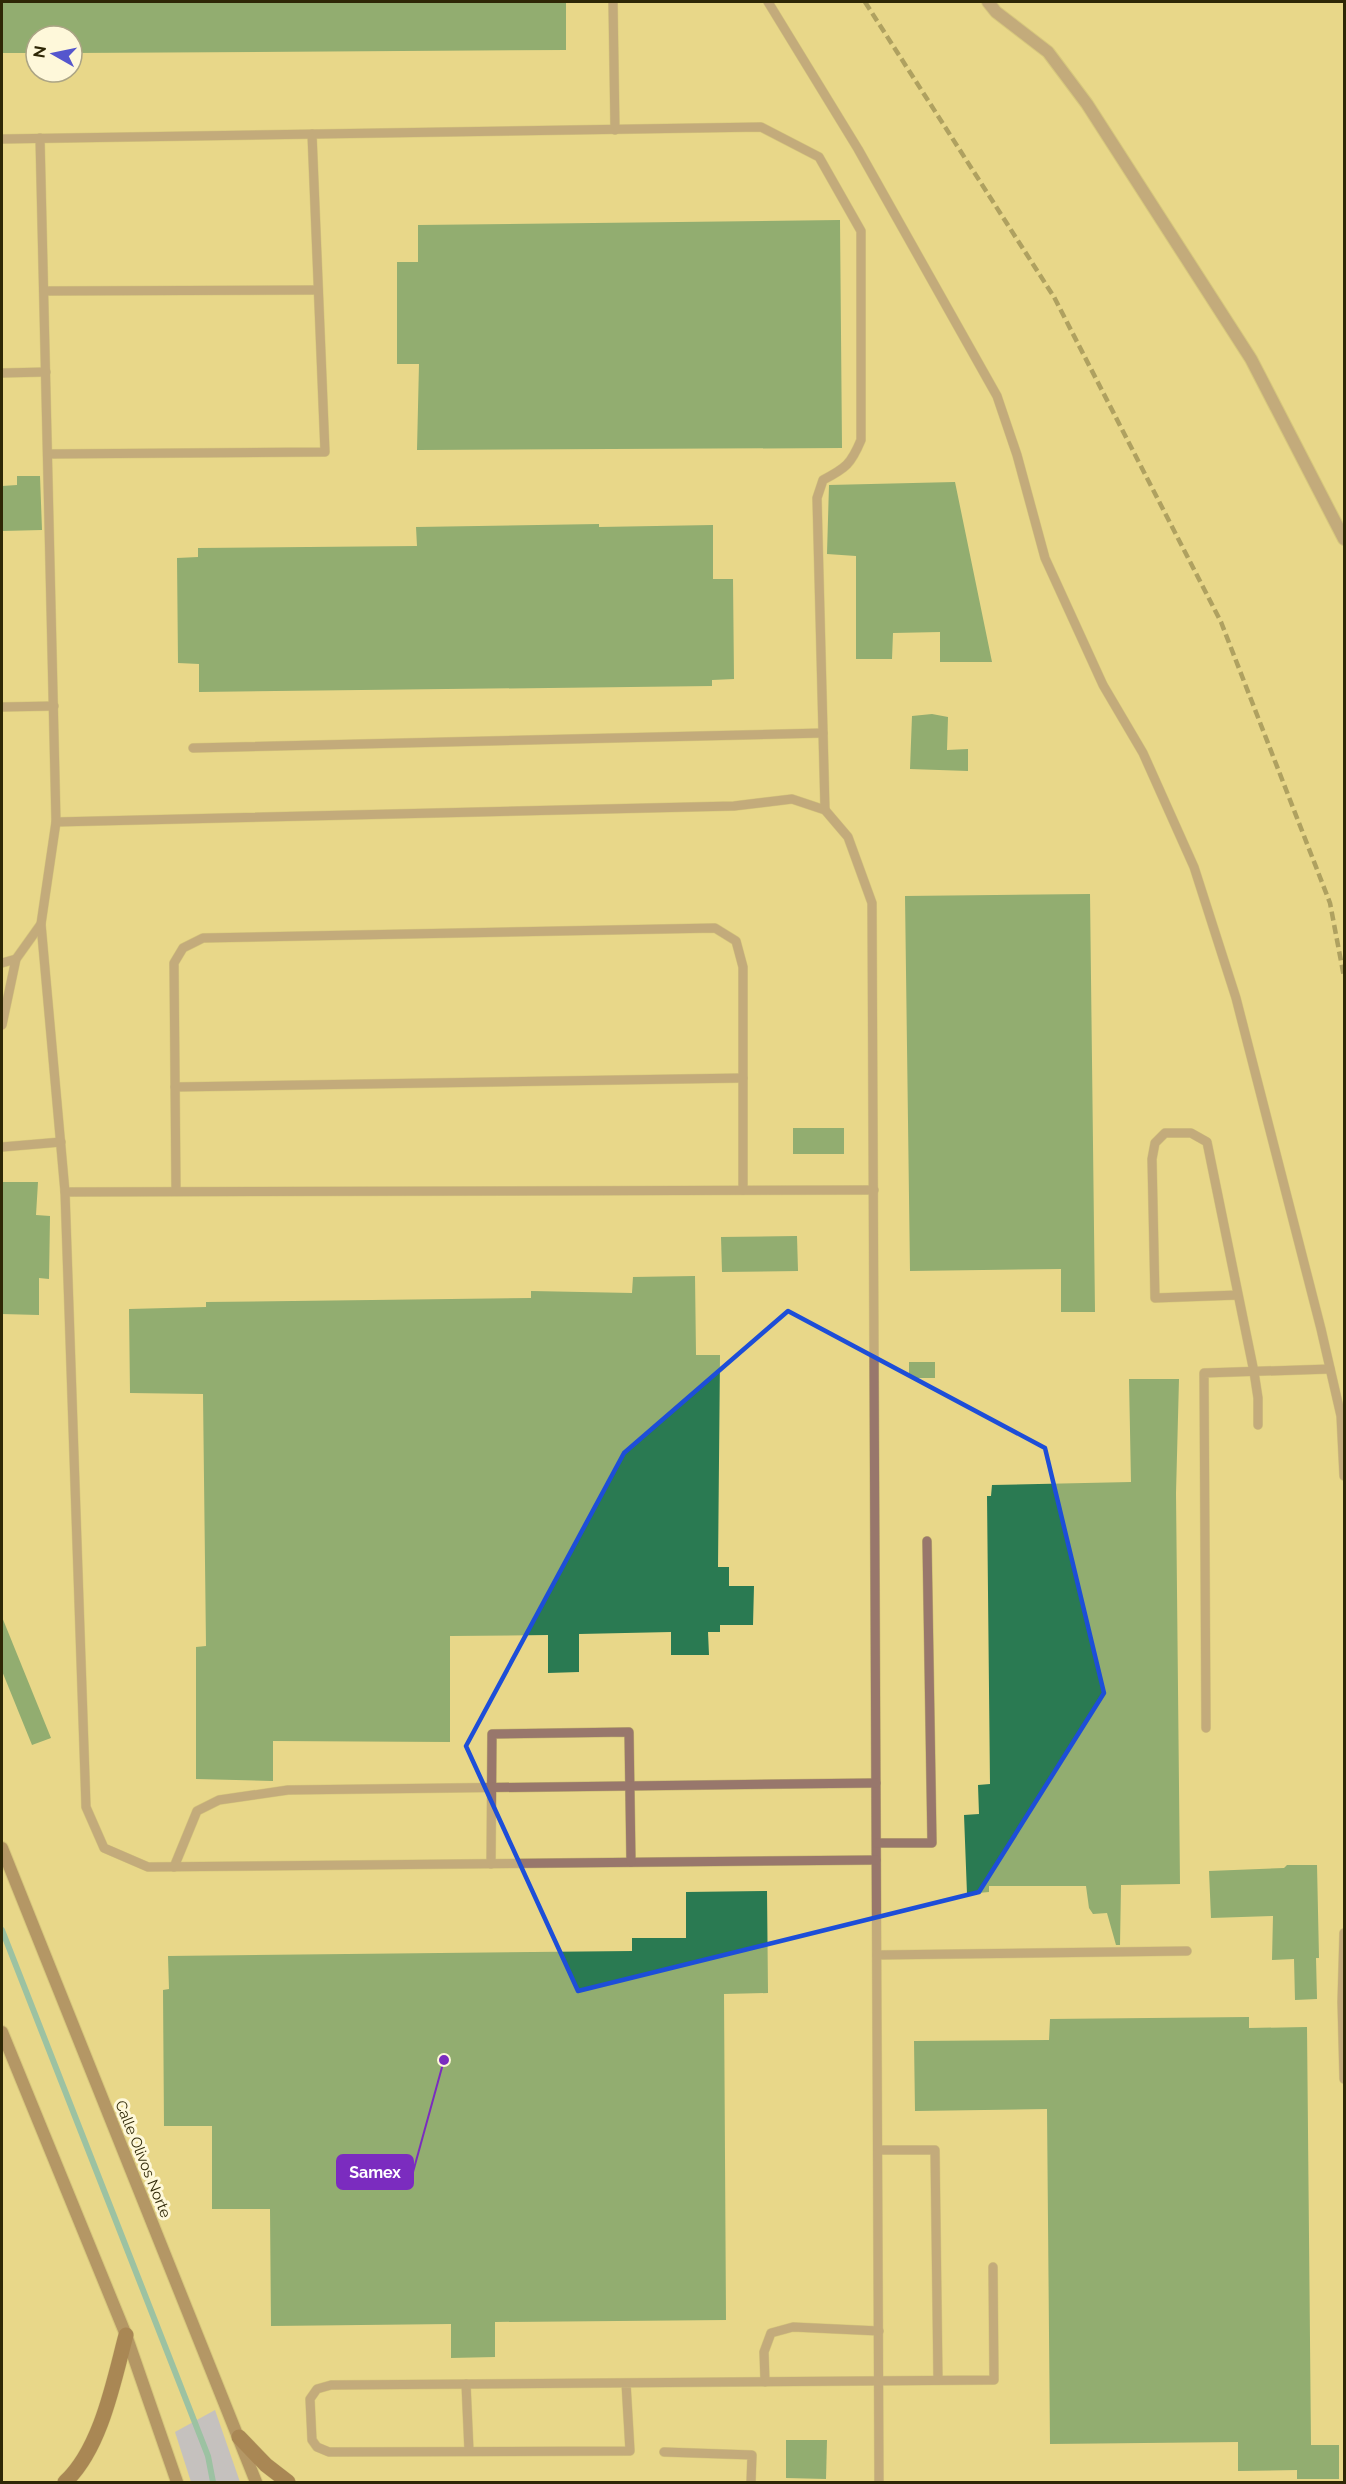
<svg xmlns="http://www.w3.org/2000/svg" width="1346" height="2484" font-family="Raleway,sans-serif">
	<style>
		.green { fill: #9ca6ff }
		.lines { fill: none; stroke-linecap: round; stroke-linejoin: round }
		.stream { stroke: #40a8c2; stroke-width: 6 }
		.building { fill: #2a7a52 }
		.service-casing { stroke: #c3b46f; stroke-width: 10 }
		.minor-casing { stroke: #c3b46f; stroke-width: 14 }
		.secondary-casing { stroke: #c3b46f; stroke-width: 14 }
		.primary-casing { stroke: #c3b46f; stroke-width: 16 }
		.service { stroke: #98776c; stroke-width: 9 }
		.minor { stroke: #98776c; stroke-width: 12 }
		.secondary { stroke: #77493a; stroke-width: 12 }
		.primary { stroke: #5e2716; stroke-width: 15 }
		.rail { stroke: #6a6030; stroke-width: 4.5; stroke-dasharray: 9 4.5; stroke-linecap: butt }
		.marked { fill: none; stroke: #1d4ed8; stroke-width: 4.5; stroke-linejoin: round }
		.labels { text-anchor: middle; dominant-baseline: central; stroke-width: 6; stroke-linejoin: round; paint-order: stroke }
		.street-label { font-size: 15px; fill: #2e2706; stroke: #fef8da }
		.leader { fill: none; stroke: #7b2cbf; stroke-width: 2 }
		.callout-dot { fill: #7b2cbf; stroke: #fef8da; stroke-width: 2 }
		.callout { fill: #7b2cbf; stroke: #7b2cbf; stroke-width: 2 }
		.callout-label { font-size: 16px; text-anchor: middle; font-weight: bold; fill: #fff }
	</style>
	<rect width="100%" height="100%" fill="#e8d789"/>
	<!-- green -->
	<polygon class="green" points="215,2410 240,2482 191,2482 175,2432"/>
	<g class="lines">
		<!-- stream -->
		<polyline class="stream" points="2,1930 208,2456 213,2482"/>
	</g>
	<!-- building -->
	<g class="building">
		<polygon points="2,2 566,2 566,50 72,53 72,36 36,36 36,53 2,53"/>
		<polygon points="840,220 842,448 417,450 419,364 397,364 397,262 418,262 418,225"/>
		<polygon points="17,476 40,476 42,530 2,531 2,486 17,485"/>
		<polygon points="955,482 992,662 940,662 940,632 893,633 892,659 856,659 856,556 827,554 829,485"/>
		<polygon points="599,524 599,527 713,525 713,579 733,579 734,679 712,680 712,686 199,692 199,664 178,663 177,558 198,557 198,548 417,546 416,527"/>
		<polygon points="932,714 948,717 947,750 968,749 968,771 910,769 912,716"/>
		<polygon points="1090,894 1095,1312 1061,1312 1061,1269 910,1271 905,896"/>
		<rect x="793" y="1128" width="51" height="26"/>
		<polygon points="2,1182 38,1182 36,1215 50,1216 49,1279 39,1278 39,1315 2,1314"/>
		<polygon points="797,1236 798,1271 722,1272 721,1237"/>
		<polygon points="695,1276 696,1355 720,1355 718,1567 729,1567 729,1586 754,1586 753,1625 720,1625 720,1632 708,1632 709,1655 671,1655 671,1632 579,1634 579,1672 548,1673 548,1635 450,1636 450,1742 273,1741 273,1781 196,1779 196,1647 206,1646 203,1394 130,1393 129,1309 206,1307 206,1302 531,1298 531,1291 632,1293 633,1277"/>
		<rect x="909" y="1362" width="26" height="16"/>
		<polygon points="1129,1379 1179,1379 1176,1493 1180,1884 1121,1885 1120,1945 1116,1945 1107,1913 1093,1914 1089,1908 1086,1886 989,1886 989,1892 967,1894 964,1815 979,1814 978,1785 990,1784 987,1496 991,1496 992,1485 1131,1482"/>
		<polygon points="2,1617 51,1738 32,1745 2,1671"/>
		<polygon points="1287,1865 1317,1865 1319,1958 1316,1958 1317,1999 1295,2000 1294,1959 1272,1960 1273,1916 1211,1918 1209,1871 1284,1868"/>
		<polygon points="767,1891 768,1993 724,1994 726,2320 495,2322 495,2357 451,2358 451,2324 271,2326 270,2209 212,2209 212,2126 164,2126 163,1990 169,1989 168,1956 632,1951 632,1938 686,1938 686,1892"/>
		<polygon points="1249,2017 1249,2028 1307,2027 1311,2445 1339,2445 1339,2479 1297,2479 1297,2470 1238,2471 1238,2442 1050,2444 1047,2109 915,2111 914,2041 1049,2040 1050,2019"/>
		<polygon points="786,2440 827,2440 826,2479 786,2478"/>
	</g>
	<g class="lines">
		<defs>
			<g id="service">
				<polyline points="613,2 615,130"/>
				<polyline points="768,2 858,149 997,396 1017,455 1045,558 1103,685 1143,753 1194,867 1236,998 1321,1329 1341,1416 1344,1476"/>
				<polyline points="40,138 56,822 41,924 65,1192"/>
				<path d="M2,139L761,127L819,157L861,231V440C851,464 846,468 823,480L817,498L825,810"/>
				<polyline points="44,291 318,290"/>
				<polyline points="2,373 46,372"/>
				<polyline points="48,454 325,452 312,134"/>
				<polyline points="2,707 54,706"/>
				<polyline points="193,748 823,733"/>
				<polyline points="56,822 734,806 792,799 825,810 848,837 872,903 879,2482"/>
				<polyline points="2,963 16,959"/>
				<polyline points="2,1025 16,959 41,924"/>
				<polyline points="175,1087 743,1078"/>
				<polyline points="2,1147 61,1142"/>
				<polyline points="874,1190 65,1192 86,1807 104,1848 148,1867 876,1860"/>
				<polyline points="176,1191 174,963 183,948 203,938 715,928 736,941 743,967 743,1190"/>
				<polyline points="1238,1295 1155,1298 1152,1159 1155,1143 1165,1133 1191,1133 1207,1142 1254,1372 1258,1398 1258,1425"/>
				<polyline points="1206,1728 1204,1373 1330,1369"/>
				<polyline points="877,1843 932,1843 927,1541"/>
				<polyline points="491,1864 492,1734 629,1732 631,1862"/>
				<polyline points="174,1867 197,1811 219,1800 288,1790 876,1783"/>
				<polyline points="1344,1933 1342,2002 1344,2079"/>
				<polyline points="877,1955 1187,1951"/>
				<polyline points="878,2150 935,2150 938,2380"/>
				<polyline points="765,2382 764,2352 771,2333 793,2327 879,2331"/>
				<path d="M626,2383L630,2451L329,2452L317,2447L312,2440L310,2399L317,2389L331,2385C552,2383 773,2381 994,2380L993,2267"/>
				<polyline points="466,2384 469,2451"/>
				<polyline points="664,2452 752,2455 751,2482"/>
			</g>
			<polyline id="minor" points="988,2 996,12 1048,52 1087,104 1251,359 1344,539"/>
			<g id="secondary">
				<polyline points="2,1848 256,2482"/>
				<polyline points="2,2032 126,2335 177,2482"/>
			</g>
			<g id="primary">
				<polyline points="239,2437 266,2465 288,2482"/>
				<path d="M65,2482C101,2449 114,2380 126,2335"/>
			</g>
		</defs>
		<!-- service casing -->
		<use href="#service" class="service-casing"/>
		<!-- minor casing -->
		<use href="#minor" class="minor-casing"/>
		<!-- secondary casing -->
		<use href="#secondary" class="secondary-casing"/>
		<!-- primary casing -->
		<use href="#primary" class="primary-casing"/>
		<!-- service -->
		<use href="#service" class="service"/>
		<!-- minor -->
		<use href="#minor" class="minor"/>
		<!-- secondary -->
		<use href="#secondary" class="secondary"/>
		<!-- primary -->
		<use href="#primary" class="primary"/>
		<!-- rail -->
		<polyline class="rail" points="865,2 1054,297 1221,622 1330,903 1344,977"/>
	</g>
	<!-- marked area -->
	<path d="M0 0H1346V2484H0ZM788,1311L1045,1448L1104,1693L979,1892L578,1991L466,1746L624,1453Z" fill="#e8d789" fill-opacity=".55" fill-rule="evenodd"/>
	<path class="marked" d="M788,1311L1045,1448L1104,1693L979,1892L578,1991L466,1746L624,1453Z"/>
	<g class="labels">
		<!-- street labels -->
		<g class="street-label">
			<text transform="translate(143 2159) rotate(68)">Calle Olivos Norte</text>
		</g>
	</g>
	<!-- callouts -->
	<path class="leader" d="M444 2060L413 2172"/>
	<circle class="callout-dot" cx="444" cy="2060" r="6"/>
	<rect class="callout" x="337" y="2155" width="76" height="34" rx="6"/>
	<g class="callout-label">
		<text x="375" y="2178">Samex</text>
	</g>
	<!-- border -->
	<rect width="1346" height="2484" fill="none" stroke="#2e2706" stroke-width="6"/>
	<!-- north arrow -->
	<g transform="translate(54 54) rotate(279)"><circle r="28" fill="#fef8da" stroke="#aba485" stroke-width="1.5"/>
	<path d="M0-4.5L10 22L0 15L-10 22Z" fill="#5556cd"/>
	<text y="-9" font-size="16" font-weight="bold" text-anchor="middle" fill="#2e2706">N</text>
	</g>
</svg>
